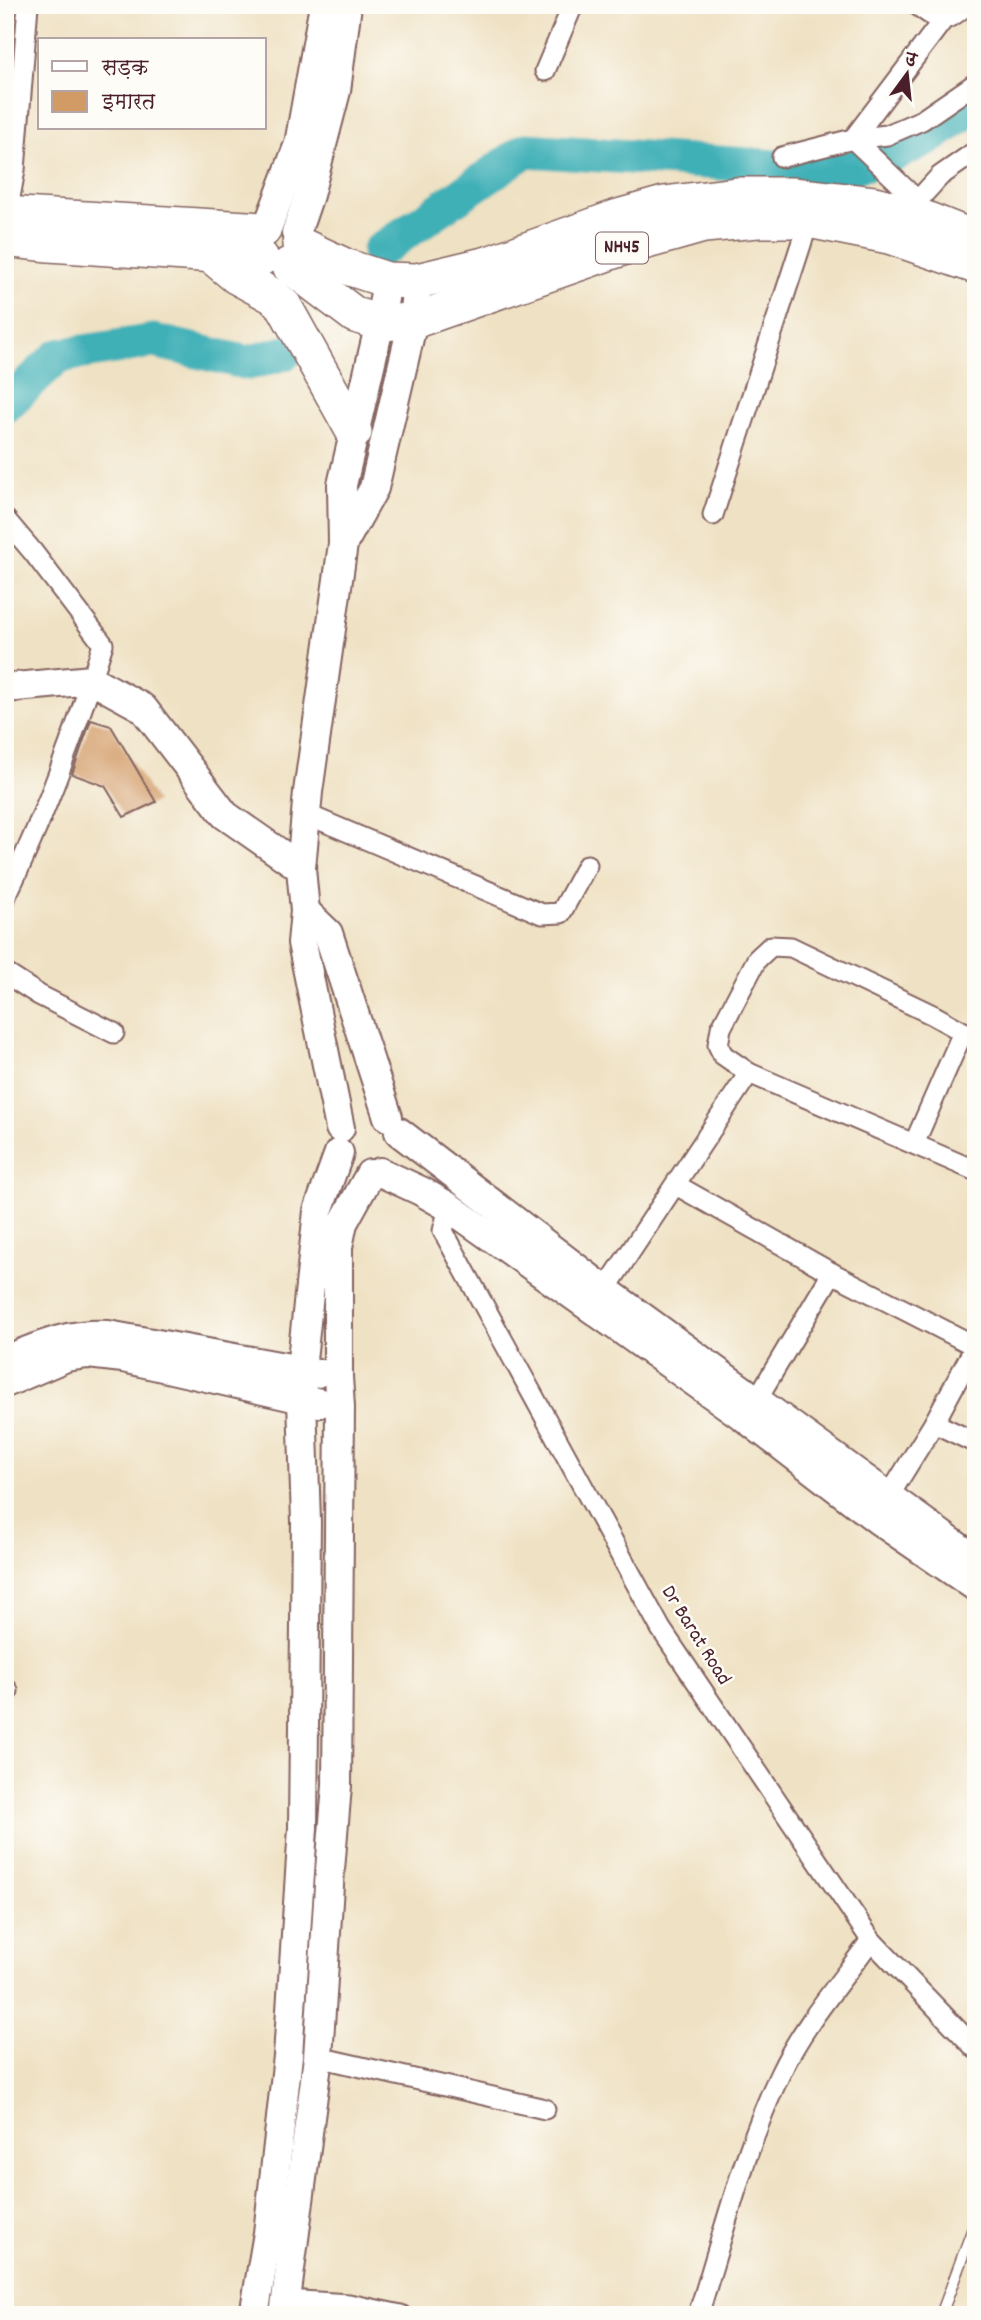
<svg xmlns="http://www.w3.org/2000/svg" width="981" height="2320" font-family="Dekko,'Playpen Sans Deva',sans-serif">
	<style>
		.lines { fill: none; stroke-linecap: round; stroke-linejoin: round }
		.river { stroke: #40b0b7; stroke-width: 35 }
		.building { fill: #d29a65 }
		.lane-casing { stroke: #846360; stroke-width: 13 }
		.street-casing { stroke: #846360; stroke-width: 23 }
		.secondary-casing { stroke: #846360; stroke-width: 32 }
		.highway-casing { stroke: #846360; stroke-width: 38 }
		.lane { stroke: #fff; stroke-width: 10 }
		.street { stroke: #fff; stroke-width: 19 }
		.secondary { stroke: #fff; stroke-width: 28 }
		.highway { stroke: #fff; stroke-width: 35 }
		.labels { text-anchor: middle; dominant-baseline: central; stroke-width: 5; stroke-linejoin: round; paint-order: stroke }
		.shield { fill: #fdfcf7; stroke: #806168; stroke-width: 2 }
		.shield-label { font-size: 19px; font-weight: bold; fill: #4a1f2b }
		.street-label { font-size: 21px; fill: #4a1f2b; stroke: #fdfcf7 }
	</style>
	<rect width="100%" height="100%" fill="#fdfcf7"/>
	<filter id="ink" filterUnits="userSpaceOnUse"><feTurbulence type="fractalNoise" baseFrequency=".0143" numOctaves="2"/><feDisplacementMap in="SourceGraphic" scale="14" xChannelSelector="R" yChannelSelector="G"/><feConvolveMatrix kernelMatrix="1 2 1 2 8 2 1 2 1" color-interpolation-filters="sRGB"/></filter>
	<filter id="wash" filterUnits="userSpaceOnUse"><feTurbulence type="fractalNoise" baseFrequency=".00686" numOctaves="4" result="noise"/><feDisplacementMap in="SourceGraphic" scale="28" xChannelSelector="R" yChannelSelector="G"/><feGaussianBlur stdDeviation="1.57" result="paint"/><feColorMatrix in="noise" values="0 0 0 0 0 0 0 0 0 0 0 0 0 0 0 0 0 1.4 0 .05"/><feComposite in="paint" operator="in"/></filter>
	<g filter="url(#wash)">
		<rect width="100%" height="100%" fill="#efe1c3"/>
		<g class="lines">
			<!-- river -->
			<g class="river">
				<polyline points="379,251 526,150 838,171 889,157 934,135 976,105"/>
				<polyline points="5,406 58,356 154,341 248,363 285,353"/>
			</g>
		</g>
		<g id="blocks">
			<!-- building -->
			<polygon class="building" points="91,720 111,726 156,802 124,817 105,786 72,774"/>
		</g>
	</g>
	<g filter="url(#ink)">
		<use href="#blocks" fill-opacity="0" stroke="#846360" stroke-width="2"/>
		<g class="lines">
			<defs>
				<polyline id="lane" points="941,2315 976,2220"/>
				<g id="street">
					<path d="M917,5C938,21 945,25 966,5"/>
					<polyline points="545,71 573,5"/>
					<polyline points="782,157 853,139 887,135 922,120 976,83"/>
					<polyline points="917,200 853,139 943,20"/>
					<polyline points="909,210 940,176 976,151"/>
					<polyline points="6,220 15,170 28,5"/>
					<polyline points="713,515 809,220"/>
					<path d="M5,519L33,552L103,644C76,731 45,816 5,898"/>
					<polyline points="306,814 542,914 561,913 587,865"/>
					<polyline points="5,973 39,995 114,1033"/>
					<polyline points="976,1039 933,1015 791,947 771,946 757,959 721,1028 718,1045 723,1055 749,1073 976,1171"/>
					<polyline points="914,1144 963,1032"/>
					<polyline points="676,1185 832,1273 975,1346"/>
					<polyline points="449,1207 443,1231 661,1629 871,1940 976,2049"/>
					<polyline points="605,1290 749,1073"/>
					<polyline points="757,1399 832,1273"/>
					<polyline points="934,1423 976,1443"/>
					<polyline points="889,1496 934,1423 976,1345"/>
					<polyline points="5,1687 8,1691"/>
					<polyline points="318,2057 545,2109"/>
					<polyline points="286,2300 349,2304 401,2315"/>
					<path d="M698,2315C723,2236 745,2146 781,2072C804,2024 840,1983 871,1940"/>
				</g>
				<g id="secondary">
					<polyline points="268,226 299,144 324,5"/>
					<polyline points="296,233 309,195 336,91 347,5"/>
					<polyline points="344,542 374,488 413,321 417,281"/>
					<polyline points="5,688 92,680 143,708 225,815 301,868"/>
					<polyline points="305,911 328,933 388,1117"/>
					<polyline points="340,1128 302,943 305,911 301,868 308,792 343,544 342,485 380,323 387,280"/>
					<polyline points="399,1132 605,1290 976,1560"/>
					<polyline points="380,1172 421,1191 449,1207 744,1417 878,1520 976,1587"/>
					<path d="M5,1360C42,1345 68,1333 108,1335L317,1373"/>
					<polyline points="5,1383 66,1357 88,1354 123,1358 320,1403"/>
					<polyline points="254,2315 268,2233 288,2056 303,1828 306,1522 301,1369 318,1211 339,1153"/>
					<polyline points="284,2315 318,2057 330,1870 337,1786 340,1407 338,1377 338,1247 343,1223 370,1174"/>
				</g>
				<g id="highway">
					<polyline points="5,214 263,230"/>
					<polyline points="5,239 49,244 261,258"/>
					<polyline points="300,245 347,267 387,280 417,281 488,264 618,217 664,204 736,195 792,195 874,204 908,212 976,239"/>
					<polyline points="212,256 236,276 273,296 284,306 354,432"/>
					<polyline points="289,265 355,315 380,323 413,321 622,248 704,225 758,220 809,220 889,236 976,266"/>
				</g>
			</defs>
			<!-- lane casing -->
			<use href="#lane" class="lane-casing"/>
			<!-- street casing -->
			<use href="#street" class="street-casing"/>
			<!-- secondary casing -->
			<use href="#secondary" class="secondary-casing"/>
			<!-- highway casing -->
			<use href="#highway" class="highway-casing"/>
			<!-- lane -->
			<use href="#lane" class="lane"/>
			<!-- street -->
			<use href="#street" class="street"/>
			<!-- secondary -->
			<use href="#secondary" class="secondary"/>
			<!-- highway -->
			<use href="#highway" class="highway"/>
		</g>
	</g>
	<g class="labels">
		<!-- shield labels -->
		<rect class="shield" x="596" y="232.5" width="52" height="31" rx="5"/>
		<g class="shield-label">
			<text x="622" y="248">NH45</text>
		</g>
		<!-- street labels -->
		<g class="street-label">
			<text transform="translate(695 1636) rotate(58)">Dr Barat Road</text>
		</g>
	</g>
	<!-- margin -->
	<rect width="981" height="2320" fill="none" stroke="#fdfcf7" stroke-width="28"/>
	<!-- legend -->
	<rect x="38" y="38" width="228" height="91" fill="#fdfcf7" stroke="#b5a4a5" stroke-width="2"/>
	<rect x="52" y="61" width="35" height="10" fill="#ffffff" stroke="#b5a4a5" stroke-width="2"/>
	<text x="102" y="74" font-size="21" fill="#4a1f2b">सड़क</text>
	<rect x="52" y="91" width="35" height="21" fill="#d29a65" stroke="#b5a4a5" stroke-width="2"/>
	<text x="102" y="108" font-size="21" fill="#4a1f2b">इमारत</text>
	<!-- north arrow -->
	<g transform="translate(907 74) rotate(15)" stroke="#fdfcf7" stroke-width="5" paint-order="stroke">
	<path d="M0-5L12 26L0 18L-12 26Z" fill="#4a1f2b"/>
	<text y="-10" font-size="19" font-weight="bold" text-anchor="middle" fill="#4a1f2b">उ</text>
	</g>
</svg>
